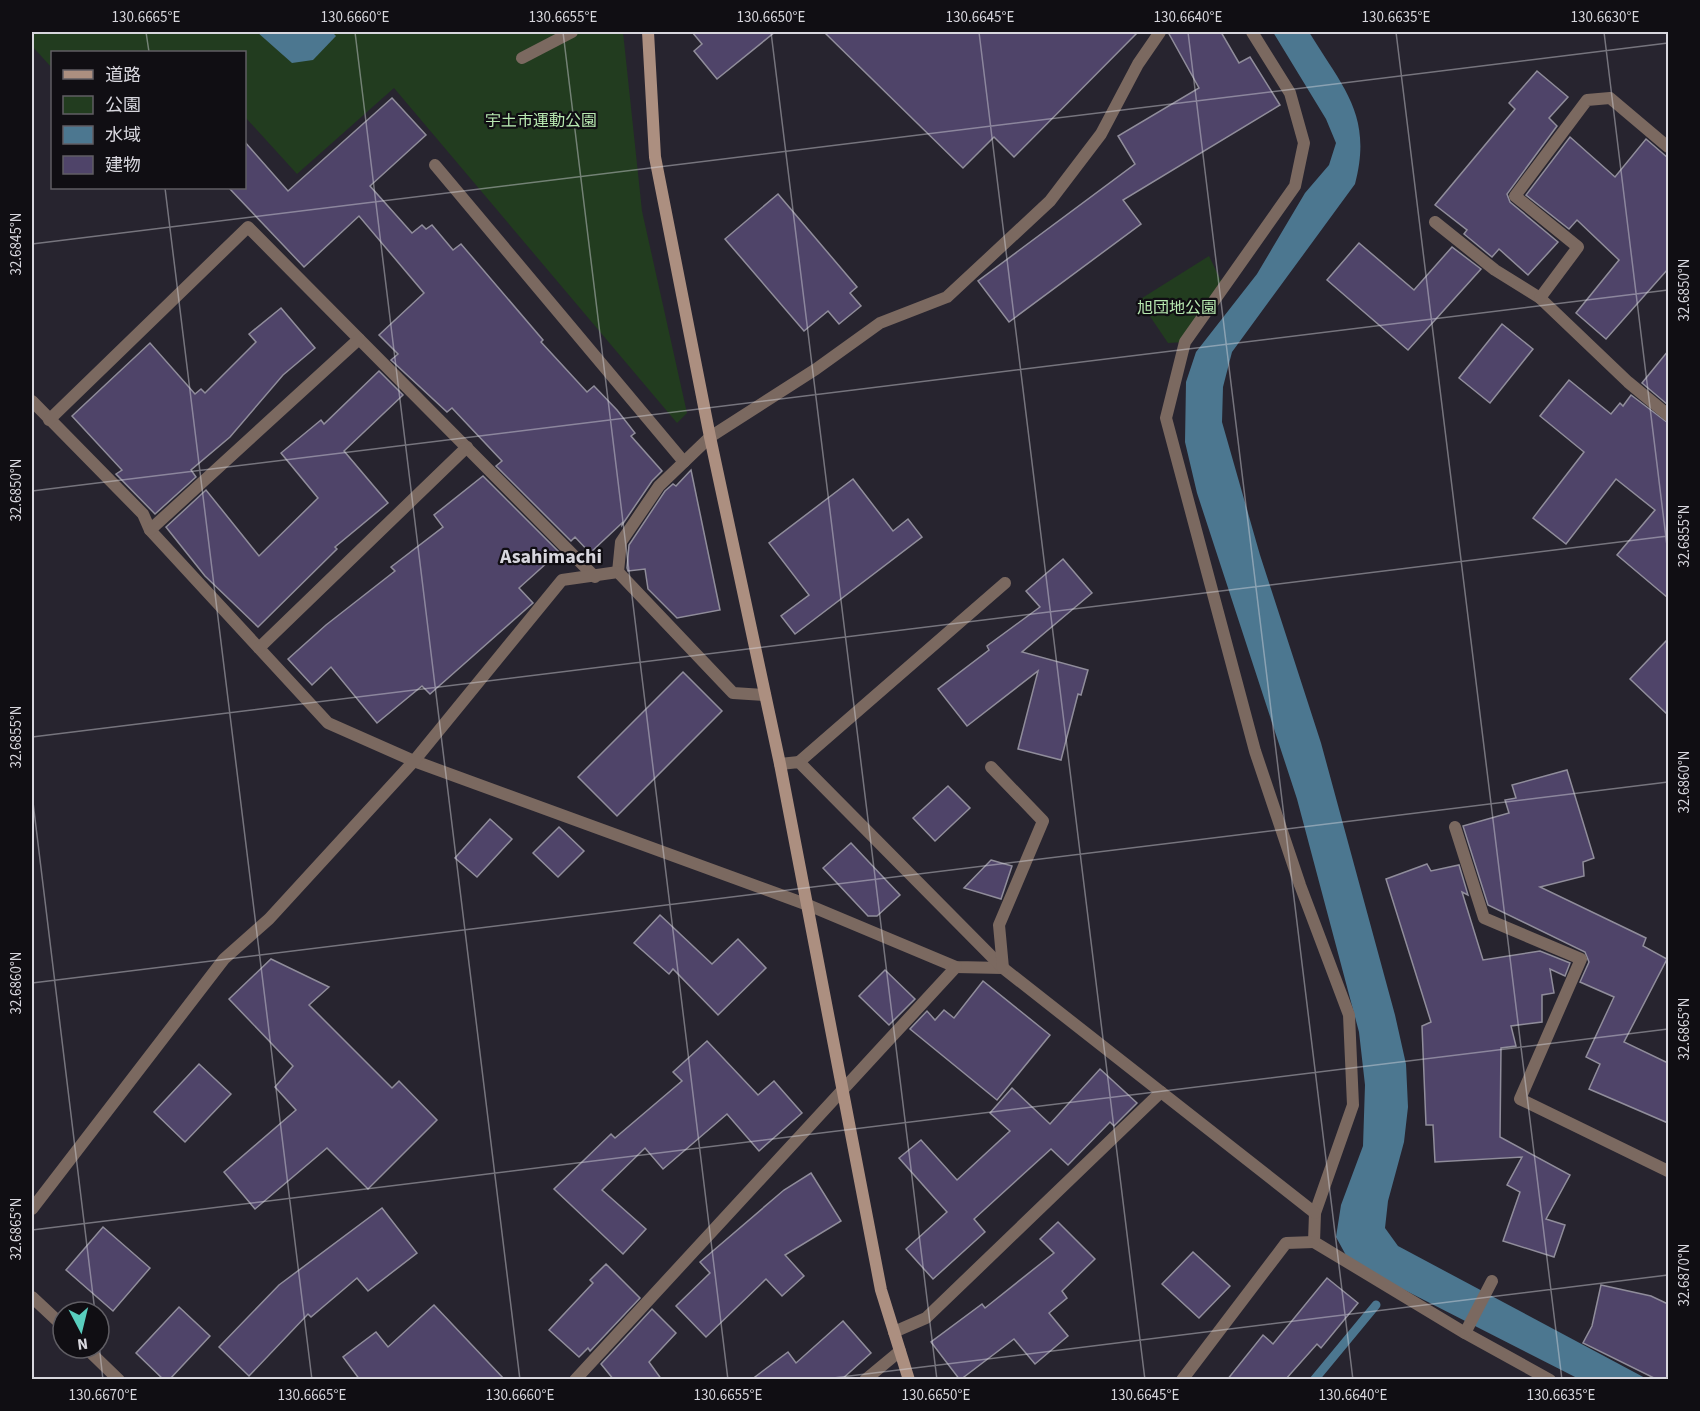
<svg xmlns="http://www.w3.org/2000/svg" width="1700" height="1411" font-family="'Source Sans 3','Noto Sans JP',sans-serif">
	<style>
		.green { fill: #223c1f }
		.water { fill: #4c7790 }
		.lines { fill: none; stroke-linecap: round; stroke-linejoin: round }
		.stream { stroke: #4c7790; stroke-width: 9 }
		.building { fill: #4f4469; stroke: #908d9b; stroke-width: 1.5 }
		.lane { stroke: #7b6960; stroke-width: 12 }
		.street { stroke: #7b6960; stroke-width: 12 }
		.secondary { stroke: #ac8f80; stroke-width: 12 }
		.ticks { fill: none; stroke: #d8d7de; stroke-width: 1.5; stroke-opacity: 0.45 }
		.labels { text-anchor: middle; dominant-baseline: central; stroke-width: 4.5; stroke-linejoin: round; paint-order: stroke }
		.park-label { font-size: 16px; fill: #b7e8b0; stroke: #100e13 }
		.quarter-label { font-size: 20px; font-weight: bold; fill: #d8d7de; stroke: #100e13 }
		.neatline { fill: none; stroke: #d8d7de; stroke-width: 2 }
		.ticks-label { font-size: 15px; text-anchor: middle; fill: #d8d7de }
	</style>
	<rect width="100%" height="100%" fill="#27242f"/>
	<!-- green -->
	<g class="green">
		<polygon points="32,32 623,32 642,211 687,413 677,423 394,88 297,174 245,117 244,52 52,52 52,68 32,46"/>
		<polygon points="1209,256 1224,287 1185,342 1168,343 1139,300"/>
	</g>
	<!-- water -->
	<g class="water">
		<polygon points="257,32 332,32 336,36 313,60 292,63"/>
		<path d="M1273,32H1309C1343,88 1373,115 1355,184L1232,352L1223,387L1222,422L1260,555L1321,743L1395,1015L1406,1064L1408,1107L1404,1142L1388,1201L1385,1228L1398,1246L1647,1379H1579L1373,1274L1348,1259L1336,1237L1341,1205L1363,1146L1365,1085L1359,1032L1297,799L1197,493L1185,442L1186,382L1196,352L1257,274L1305,193L1329,165L1336,143L1326,119Z"/>
	</g>
	<g class="lines">
		<!-- stream -->
		<polyline class="stream" points="1314,1380 1376,1305"/>
	</g>
	<!-- building -->
	<g class="building">
		<polygon points="692,32 775,32 717,79 694,51 702,44"/>
		<polygon points="824,32 1138,32 1014,157 994,137 963,168"/>
		<polygon points="1168,32 1221,32 1239,63 1250,57 1280,105 1123,200 1141,224 1009,322 978,281 1135,164 1118,136 1199,88"/>
		<polygon points="1537,71 1568,97 1549,118 1557,126 1507,194 1510,202 1558,242 1528,275 1499,249 1492,257 1464,234 1467,230 1435,205 1515,109 1509,103"/>
		<polygon points="392,98 426,135 370,186 412,233 422,225 426,229 432,225 453,250 461,244 543,340 541,342 587,392 594,386 617,410 635,433 631,436 662,471 652,481 622,525 622,523 590,553 575,537 571,541 496,466 502,461 452,408 447,412 391,360 398,354 379,335 424,293 359,216 304,267 229,188 244,188 244,141 288,191"/>
		<polygon points="1570,137 1615,177 1646,139 1668,158 1668,269 1606,339 1576,313 1619,260 1577,220 1569,229 1526,195"/>
		<polygon points="778,194 857,287 850,293 861,306 839,324 828,311 804,331 725,239"/>
		<polygon points="1359,243 1414,290 1452,247 1481,269 1408,350 1327,280"/>
		<polygon points="281,308 315,348 283,375 230,437 191,470 196,477 155,514 116,474 122,470 72,416 150,343 195,394 201,389 205,393 256,342 249,334"/>
		<polygon points="1502,324 1533,349 1490,403 1459,378"/>
		<polygon points="1668,351 1668,405 1642,383"/>
		<polygon points="379,371 403,395 344,451 388,503 335,547 337,549 258,627 205,576 166,527 206,490 259,556 318,498 281,453 321,420 324,424"/>
		<polygon points="1569,380 1611,414 1620,403 1623,406 1631,395 1668,423 1668,598 1617,555 1655,510 1616,479 1566,544 1533,518 1584,452 1540,416"/>
		<polygon points="691,470 720,610 677,618 648,589 645,569 628,571 627,568 629,545 665,491 673,484 676,486"/>
		<polygon points="483,476 559,552 519,588 533,603 430,694 422,686 377,723 331,667 312,685 288,659 326,625 395,571 391,567 443,527 434,515"/>
		<polygon points="853,479 893,531 908,519 922,537 795,634 781,616 809,595 769,543"/>
		<polygon points="1063,559 1092,593 1022,652 1088,670 1081,695 1078,694 1061,760 1018,749 1038,671 967,726 938,689 989,650 987,646 1040,607 1026,591"/>
		<polygon points="1668,639 1668,715 1630,679"/>
		<polygon points="683,672 722,711 617,816 578,777"/>
		<polygon points="1567,770 1594,858 1583,862 1584,876 1540,887 1646,938 1643,946 1667,959 1624,1042 1668,1063 1668,1123 1589,1089 1600,1064 1586,1057 1614,997 1580,982 1589,962 1585,952 1488,905 1463,826 1509,813 1505,800 1516,798 1512,785"/>
		<polygon points="948,786 970,808 935,841 913,818"/>
		<polygon points="490,819 512,839 477,877 455,858"/>
		<polygon points="559,827 584,851 558,877 533,853"/>
		<polygon points="851,843 900,895 877,916 868,916 823,868"/>
		<polygon points="991,860 1012,866 1001,899 964,888"/>
		<polygon points="1427,864 1431,871 1459,865 1468,895 1462,892 1483,960 1540,951 1570,963 1565,976 1550,969 1554,993 1542,995 1542,1022 1511,1026 1516,1046 1501,1048 1500,1137 1570,1175 1546,1219 1565,1225 1554,1257 1503,1241 1520,1192 1507,1185 1522,1157 1435,1162 1433,1125 1426,1125 1422,1026 1431,1022 1386,879"/>
		<polygon points="660,915 712,964 738,939 766,968 718,1015 673,969 669,974 634,943"/>
		<polygon points="271,959 329,987 309,1005 392,1088 399,1081 437,1120 368,1189 327,1148 255,1209 224,1172 296,1110 275,1087 293,1066 229,999"/>
		<polygon points="885,970 915,999 889,1025 859,996"/>
		<polygon points="983,981 1050,1035 997,1100 910,1029 927,1011 935,1020 944,1010 954,1018"/>
		<polygon points="707,1041 758,1095 774,1081 802,1113 759,1151 727,1114 663,1169 645,1148 602,1190 646,1229 623,1254 554,1189 611,1134 615,1138 682,1081 673,1072"/>
		<polygon points="199,1064 231,1094 185,1142 154,1112"/>
		<polygon points="1100,1069 1137,1103 1114,1126 1110,1122 1068,1165 1051,1149 974,1219 985,1232 933,1279 906,1249 947,1212 899,1158 921,1140 957,1180 1010,1131 990,1113 1012,1088 1050,1124"/>
		<polygon points="811,1173 841,1221 785,1255 804,1276 782,1296 766,1279 706,1337 676,1306 710,1273 700,1262 784,1190"/>
		<polygon points="382,1208 417,1253 368,1291 357,1278 311,1317 308,1314 249,1376 219,1347 279,1285"/>
		<polygon points="1058,1222 1095,1259 1062,1291 1067,1298 1049,1313 1068,1336 1035,1364 1014,1339 960,1380 931,1342 982,1304 985,1308 1054,1253 1040,1239"/>
		<polygon points="103,1227 150,1268 113,1311 66,1270"/>
		<polygon points="1193,1252 1230,1286 1199,1318 1162,1284"/>
		<polygon points="606,1264 640,1298 590,1351 588,1348 579,1357 549,1330 593,1283 590,1280"/>
		<polygon points="1327,1278 1358,1303 1321,1348 1317,1344 1285,1380 1227,1380 1263,1335 1273,1344"/>
		<polygon points="1601,1285 1651,1296 1668,1304 1668,1380 1658,1380 1583,1343 1592,1326"/>
		<polygon points="434,1305 505,1380 360,1380 343,1357 376,1332 388,1347"/>
		<polygon points="179,1307 210,1336 169,1380 164,1380 136,1353"/>
		<polygon points="652,1309 676,1333 649,1362 662,1380 614,1380 601,1364"/>
		<polygon points="843,1321 871,1353 841,1380 751,1380 788,1352 796,1363"/>
	</g>
	<g class="lines">
		<!-- lane -->
		<polyline class="lane" points="522,58 572,32"/>
		<!-- street -->
		<g class="street">
			<polyline points="1252,32 1290,93 1304,143 1295,186 1185,342 1166,418 1255,751 1300,885 1349,1015 1353,1105 1315,1213 1314,1242 1465,1333 1550,1380"/>
			<polyline points="435,165 684,462"/>
			<polyline points="1435,222 1495,270 1540,298 1628,382 1668,415"/>
			<polyline points="1540,298 1578,247 1515,196 1587,100 1610,98 1668,147"/>
			<polyline points="32,401 143,514 150,530 328,723 414,761 808,905 956,967 1003,968"/>
			<polyline points="49,420 248,227 595,577"/>
			<polyline points="150,530 359,339"/>
			<polyline points="618,572 621,542 659,486 710,437 816,369 880,323 947,297 1050,201 1101,134 1138,64 1160,32"/>
			<polyline points="259,648 467,447"/>
			<polyline points="799,762 1005,583"/>
			<polyline points="780,764 799,762 1003,968 1315,1213"/>
			<polyline points="991,767 1043,821 999,925 1003,968"/>
			<polyline points="1455,827 1484,918 1581,959 1520,1099 1668,1171"/>
			<polyline points="32,1209 224,959 269,919 414,761 562,580 618,572 733,693 765,695"/>
			<polyline points="32,1297 63,1326"/>
			<polyline points="894,1332 926,1318 1161,1092"/>
			<polyline points="1465,1333 1492,1281"/>
			<polyline points="86,1348 119,1380"/>
			<polyline points="575,1380 956,967"/>
			<polyline points="865,1380 900,1351"/>
			<polyline points="1182,1380 1286,1243 1314,1242"/>
		</g>
		<!-- secondary -->
		<polyline class="secondary" points="648,32 655,157 710,437 780,764 881,1290 909,1380"/>
	</g>
	<!-- ticks -->
	<path class="ticks" d="M146,32L149,52M355,32L520,1380M563,32L728,1380M771,32L937,1380M979,32L1145,1380M1188,32L1353,1380M1396,32L1562,1380M1604,32L1668,554M165,188L312,1380M32,244L1668,43M32,491L1668,290M32,737L1668,536M32,794L95,1312M32,983L1668,782M32,1230L1668,1029M99,1344L103,1380M817,1380L1668,1275"/>
	<g class="labels">
		<!-- park labels -->
		<g class="park-label">
			<text x="541" y="121">宇土市運動公園</text>
			<text x="1177" y="308">旭団地公園</text>
		</g>
		<!-- quarter labels -->
		<g class="quarter-label">
			<text x="551" y="557">Asahimachi</text>
		</g>
	</g>
	<!-- border -->
	<rect width="1700" height="1411" fill="none" stroke="#100e13" stroke-width="66"/>
	<!-- legend -->
	<rect x="51" y="51" width="195" height="138" fill="#100e13" stroke="#605e64" stroke-width="1.5"/>
	<rect x="63" y="70" width="30" height="9" fill="#ac8f80" stroke="#605e64" stroke-width="1.5"/>
	<text x="105" y="81" font-size="18" fill="#d8d7de">道路</text>
	<rect x="63" y="96" width="30" height="18" fill="#223c1f" stroke="#605e64" stroke-width="1.5"/>
	<text x="105" y="111" font-size="18" fill="#d8d7de">公園</text>
	<rect x="63" y="126" width="30" height="18" fill="#4c7790" stroke="#605e64" stroke-width="1.5"/>
	<text x="105" y="141" font-size="18" fill="#d8d7de">水域</text>
	<rect x="63" y="156" width="30" height="18" fill="#4f4469" stroke="#605e64" stroke-width="1.5"/>
	<text x="105" y="171" font-size="18" fill="#d8d7de">建物</text>
	<!-- north arrow -->
	<g transform="translate(81 1330) rotate(173)"><circle r="28" fill="#100e13" stroke="#605e64" stroke-width="1.5"/>
	<path d="M0-4.5L10 22L0 15L-10 22Z" fill="#59cebe"/>
	<text y="-9" font-size="16" font-weight="bold" text-anchor="middle" fill="#d8d7de">N</text>
	</g>
	<rect x="33" y="33" width="1634" height="1345" class="neatline"/>
	<g class="ticks-label">
		<text x="146" y="22">130.6665°E</text>
		<text x="355" y="22">130.6660°E</text>
		<text x="563" y="22">130.6655°E</text>
		<text x="771" y="22">130.6650°E</text>
		<text x="980" y="22">130.6645°E</text>
		<text x="1188" y="22">130.6640°E</text>
		<text x="1396" y="22">130.6635°E</text>
		<text x="1605" y="22">130.6630°E</text>
		<text transform="translate(16 244) rotate(-90)" y="5">32.6845°N</text>
		<text transform="translate(1684 290) rotate(-90)" y="5">32.6850°N</text>
		<text transform="translate(16 490) rotate(-90)" y="5">32.6850°N</text>
		<text transform="translate(1684 536) rotate(-90)" y="5">32.6855°N</text>
		<text transform="translate(16 737) rotate(-90)" y="5">32.6855°N</text>
		<text transform="translate(1684 782) rotate(-90)" y="5">32.6860°N</text>
		<text transform="translate(16 983) rotate(-90)" y="5">32.6860°N</text>
		<text transform="translate(1684 1029) rotate(-90)" y="5">32.6865°N</text>
		<text transform="translate(16 1229) rotate(-90)" y="5">32.6865°N</text>
		<text transform="translate(1684 1275) rotate(-90)" y="5">32.6870°N</text>
		<text x="103" y="1400">130.6670°E</text>
		<text x="312" y="1400">130.6665°E</text>
		<text x="520" y="1400">130.6660°E</text>
		<text x="728" y="1400">130.6655°E</text>
		<text x="936" y="1400">130.6650°E</text>
		<text x="1145" y="1400">130.6645°E</text>
		<text x="1353" y="1400">130.6640°E</text>
		<text x="1561" y="1400">130.6635°E</text>
	</g>
</svg>
